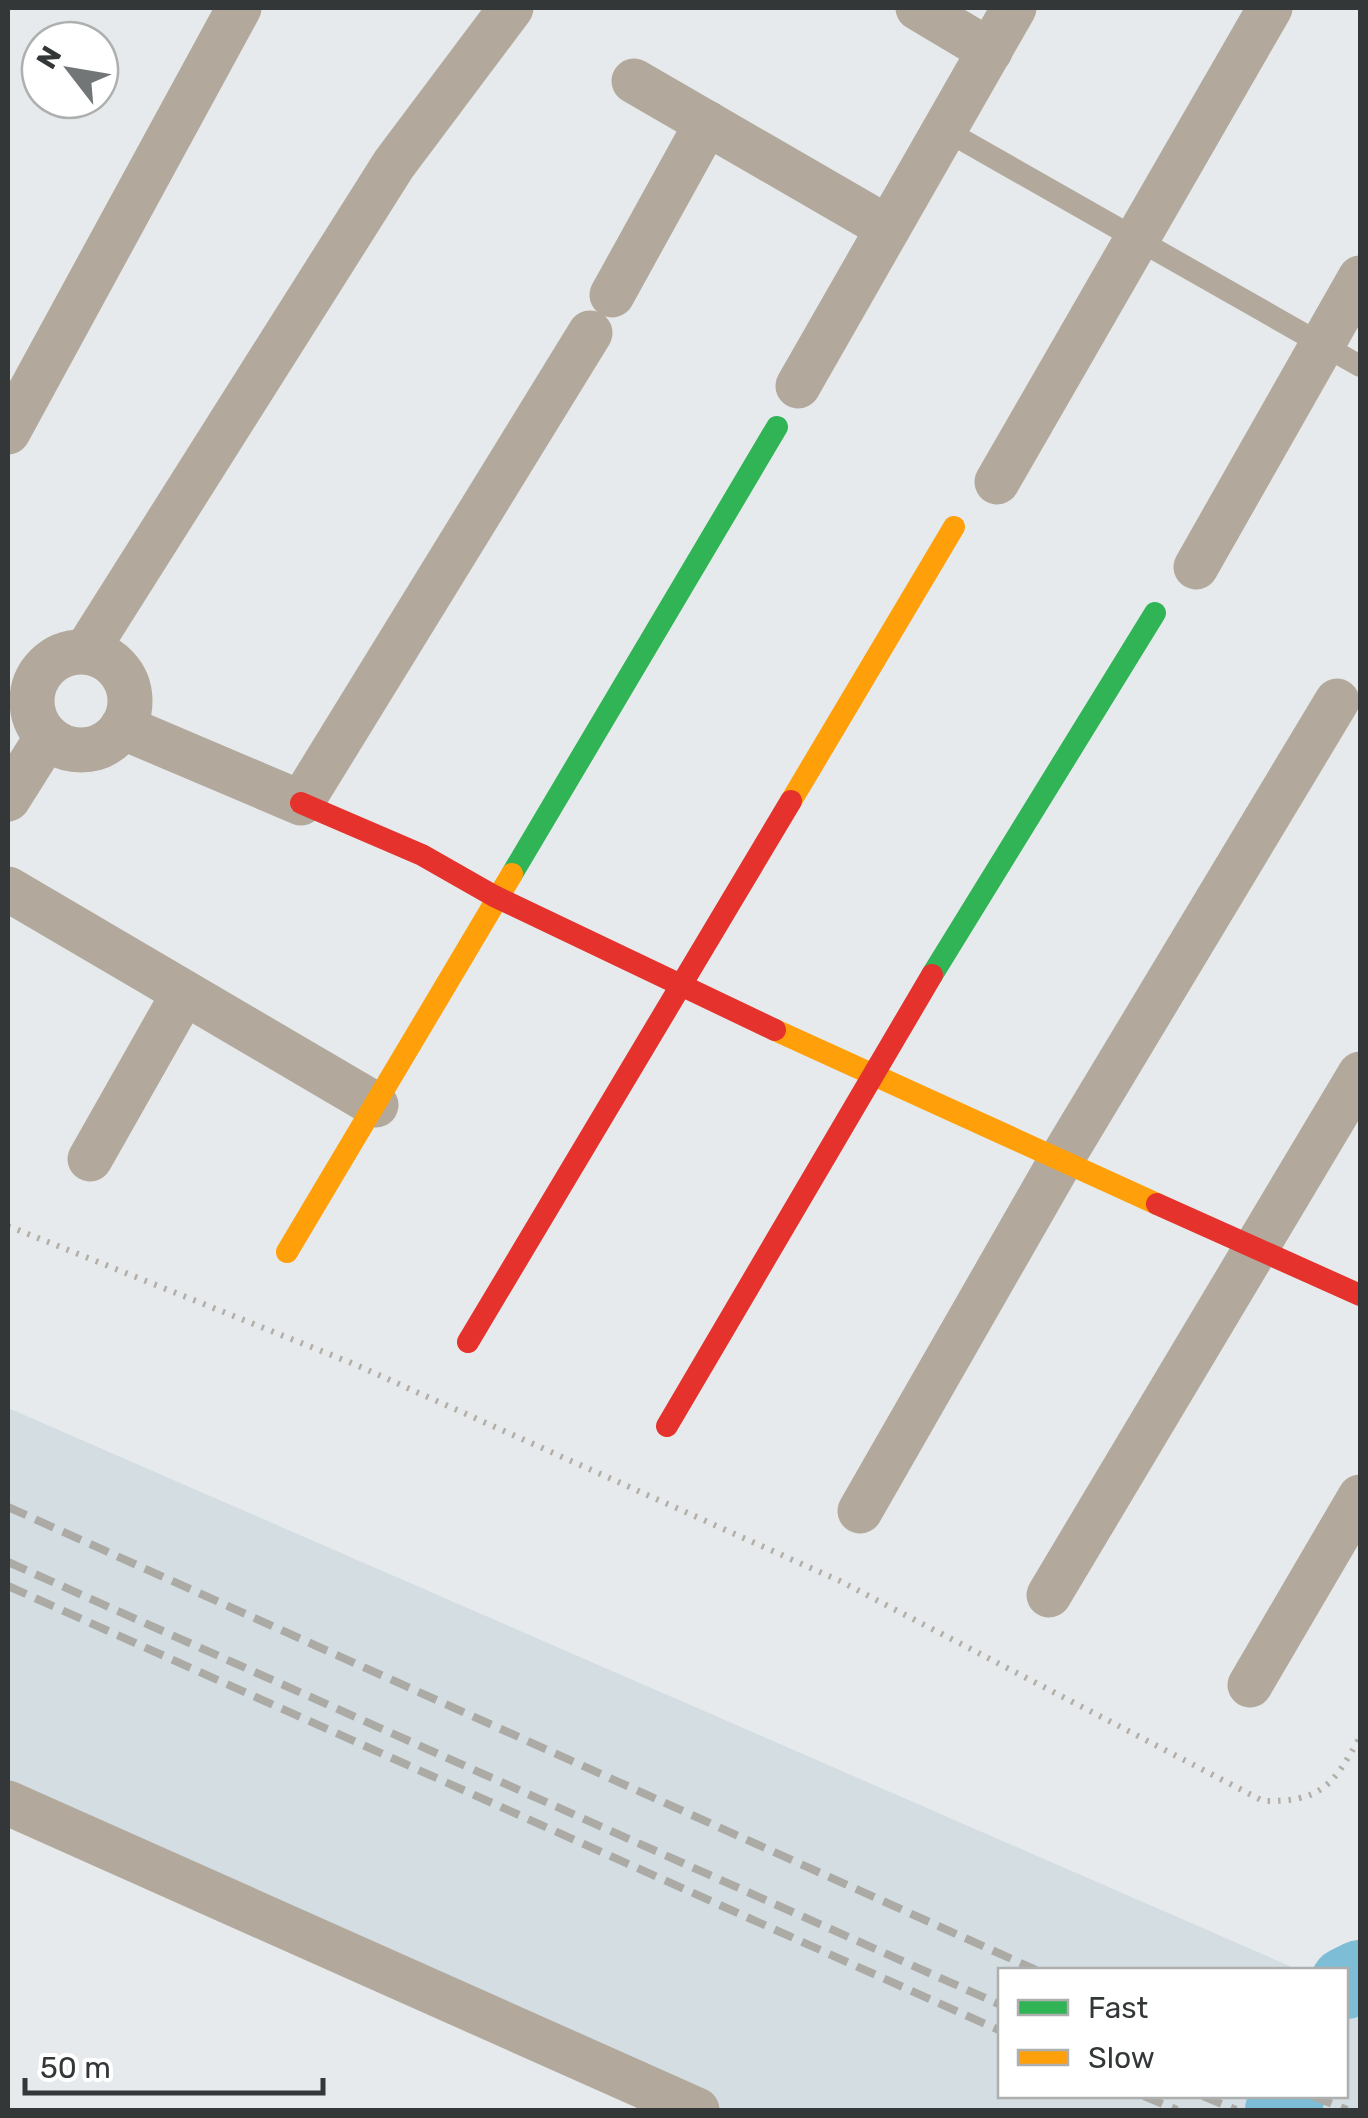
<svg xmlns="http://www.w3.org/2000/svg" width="1368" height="2118" font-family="Rubik,sans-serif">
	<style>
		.built { fill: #d3dde2 }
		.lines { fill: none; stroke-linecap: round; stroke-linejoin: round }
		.river { stroke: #7dbdd6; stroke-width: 72 }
		.path { stroke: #b3aea7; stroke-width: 6; stroke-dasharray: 2.5 8; stroke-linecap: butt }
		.lane { stroke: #b2a99c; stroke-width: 22 }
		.street { stroke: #b2a99c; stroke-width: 45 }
		.fast { stroke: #30b455; stroke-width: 22 }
		.slow { stroke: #ff9f0a; stroke-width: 22 }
		.jam { stroke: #e5322d; stroke-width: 22 }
		.rail { stroke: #acaaa5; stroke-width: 8; stroke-dasharray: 20 10; stroke-linecap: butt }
	</style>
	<rect width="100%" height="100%" fill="#e6eaec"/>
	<!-- built -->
	<polygon class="built" points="8,1408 1299,1970 1001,1970 1001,2096 1346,2096 1346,1991 1360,1997 1360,2110 682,2110 8,1790"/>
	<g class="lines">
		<!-- river -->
		<g class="river">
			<polyline points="1346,1983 1360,1976"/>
			<polyline points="1281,2110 1289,2096"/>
		</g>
		<!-- path -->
		<path class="path" d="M8,1226L354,1364L840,1581L1263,1801C1322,1802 1333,1785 1360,1737"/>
		<!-- lane -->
		<polyline class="lane" points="945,130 1360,366"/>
		<!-- street -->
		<g class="street">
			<polyline points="918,8 990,51"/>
			<polyline points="634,81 888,228"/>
			<polyline points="612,295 707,123"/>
			<polyline points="798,386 1014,8"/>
			<polyline points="8,432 239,8"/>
			<polyline points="997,482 1270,8"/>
			<polyline points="1196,567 1360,278"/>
			<polyline points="87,650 394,164 511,8"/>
			<circle cx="81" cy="701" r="49"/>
			<polyline points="122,727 301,803 590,333"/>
			<polyline points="8,799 47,737"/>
			<polyline points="8,889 376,1105"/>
			<polyline points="90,1159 184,993"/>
			<polyline points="860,1511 1061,1160 1337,701"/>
			<polyline points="1049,1595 1360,1074"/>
			<polyline points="1250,1685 1360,1497"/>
			<polyline points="8,1803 697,2110"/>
		</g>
		<!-- fast -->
		<g class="fast">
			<polyline points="512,874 777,427"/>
			<polyline points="932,975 1155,613"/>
		</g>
		<!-- slow -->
		<g class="slow">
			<polyline points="791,801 954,527"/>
			<polyline points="775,1030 1157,1204"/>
			<polyline points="287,1252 512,874"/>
		</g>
		<!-- jam -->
		<g class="jam">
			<polyline points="301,803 422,855 494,896 775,1030"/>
			<polyline points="1157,1204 1360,1295"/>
			<polyline points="468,1342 791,801"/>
			<polyline points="667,1426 932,975"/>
		</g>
		<!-- rail -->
		<g class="rail">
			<polyline points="8,1507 1036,1970"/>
			<polyline points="8,1562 1001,2005"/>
			<polyline points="8,1586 1001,2031"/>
			<polyline points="1144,2096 1177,2110"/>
			<polyline points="1203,2096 1236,2110"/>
			<polyline points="1313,2096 1347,2110"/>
		</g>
	</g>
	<!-- border -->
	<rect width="1368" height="2118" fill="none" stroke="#343738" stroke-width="20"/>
	<!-- legend -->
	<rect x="998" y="1968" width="350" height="130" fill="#ffffff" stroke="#aeafaf" stroke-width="2.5"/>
	<rect x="1018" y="2000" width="50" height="15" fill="#30b455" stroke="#aeafaf" stroke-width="2.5"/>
	<text x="1088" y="2018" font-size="30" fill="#343738">Fast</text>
	<rect x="1018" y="2050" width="50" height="15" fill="#ff9f0a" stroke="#aeafaf" stroke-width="2.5"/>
	<text x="1088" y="2068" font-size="30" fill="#343738">Slow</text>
	<!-- north arrow -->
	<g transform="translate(70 70) rotate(301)"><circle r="48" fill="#ffffff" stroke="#aeafaf" stroke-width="2.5"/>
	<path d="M0-8L18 38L0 25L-18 38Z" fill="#727677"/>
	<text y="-15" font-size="28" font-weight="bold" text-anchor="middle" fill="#343738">N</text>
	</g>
	<!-- scale -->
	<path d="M25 2078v15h298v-15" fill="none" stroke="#343738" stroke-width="5"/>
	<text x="40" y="2078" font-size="30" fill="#343738" stroke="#ffffff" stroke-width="8" paint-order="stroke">50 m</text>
</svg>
